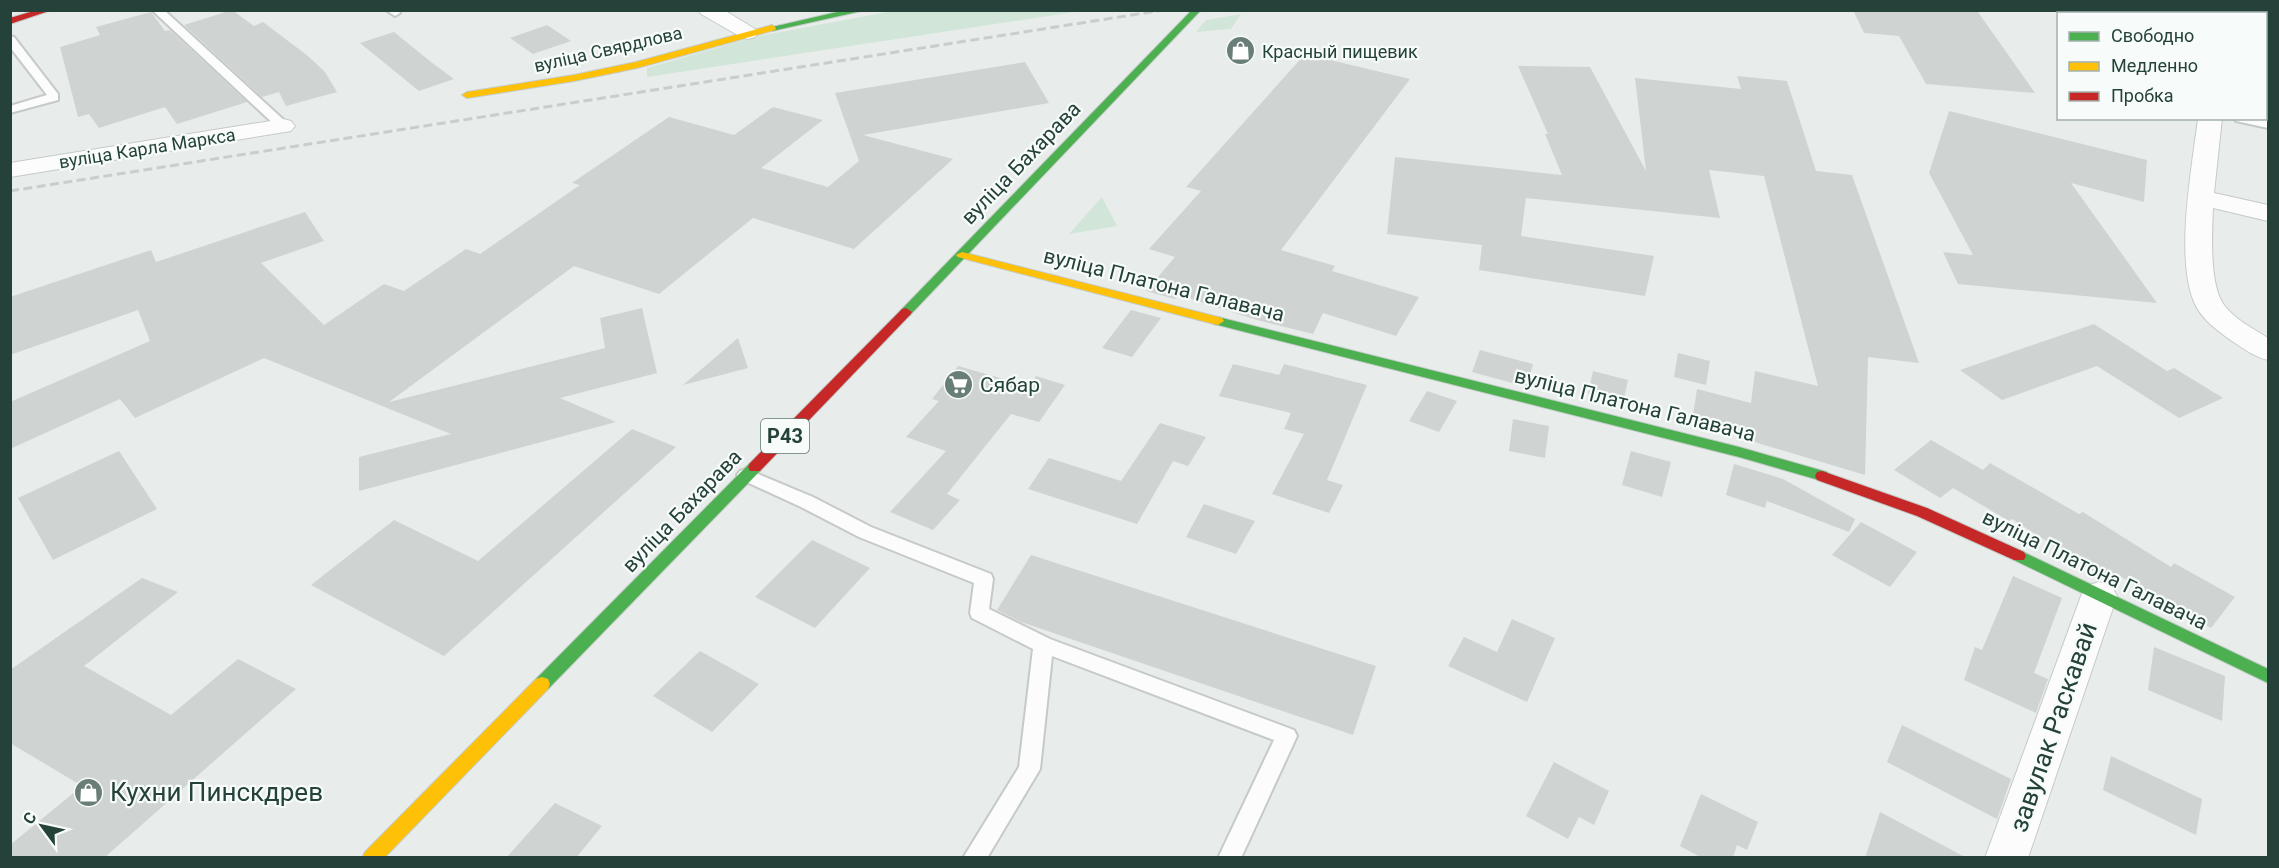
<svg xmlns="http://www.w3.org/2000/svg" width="2279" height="868" font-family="Roboto,sans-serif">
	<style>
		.green { fill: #d1e6d8 }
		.building { fill: #cfd4d2 }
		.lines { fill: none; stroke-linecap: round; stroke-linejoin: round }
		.lane-casing { stroke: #c5cac8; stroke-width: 4 }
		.street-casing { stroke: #c5cac8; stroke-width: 2 }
		.fast-casing { stroke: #c3cbc8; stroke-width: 2 }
		.slow-casing { stroke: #c3cbc8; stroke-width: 2 }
		.jam-casing { stroke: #c3cbc8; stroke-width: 2 }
		.lane { fill: #fcfcfc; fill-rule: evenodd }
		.street { fill: #fcfcfc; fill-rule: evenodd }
		.fast { fill: #4caf50; fill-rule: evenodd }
		.slow { fill: #ffc107; fill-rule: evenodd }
		.jam { fill: #c62828; fill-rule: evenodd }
		.rail { stroke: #c9cdcc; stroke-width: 3; stroke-dasharray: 9 4.5; stroke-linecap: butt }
		.labels { text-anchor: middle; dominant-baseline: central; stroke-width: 4.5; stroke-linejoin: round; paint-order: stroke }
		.far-street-label { font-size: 18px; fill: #24423a; stroke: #f7fbf9 }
		.far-poi-label { font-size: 18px; fill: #24423a; stroke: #f7fbf9; text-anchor: start }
		.shield { fill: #f7fbf9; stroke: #637a73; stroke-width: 1.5 }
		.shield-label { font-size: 20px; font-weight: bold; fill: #24423a }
		.street-label { font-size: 21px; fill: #24423a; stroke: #f7fbf9 }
		.poi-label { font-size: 21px; fill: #24423a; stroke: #f7fbf9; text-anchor: start }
		.near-street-label { font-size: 26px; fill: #24423a; stroke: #f7fbf9 }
		.near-poi-label { font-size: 26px; fill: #24423a; stroke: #f7fbf9; text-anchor: start }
	</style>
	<rect width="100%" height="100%" fill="#e8edeb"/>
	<!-- green -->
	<g class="green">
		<polygon points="898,10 1081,11 647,77 647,68 754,37"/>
		<polygon points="1241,14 1231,29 1196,32 1206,20"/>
		<polygon points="1102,197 1117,226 1069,234"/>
	</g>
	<!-- building -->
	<g class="building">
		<polygon points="232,10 254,26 263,22 308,56 325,72 337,92 286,106 279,92 262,97 184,25"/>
		<polygon points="1853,10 1978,12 2035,93 1926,84 1899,36 1864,33"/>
		<polygon points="151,12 165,31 170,30 247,102 177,124 165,107 99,128 89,114 78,117 60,47 100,35 96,27"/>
		<polygon points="547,25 571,41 533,54 510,38"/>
		<polygon points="394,32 431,62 454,79 419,91 360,43"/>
		<polygon points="1305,54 1410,79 1281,250 1335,266 1332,271 1419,297 1396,336 1323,313 1313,334 1257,320 1179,295 1175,299 1146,291 1175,257 1149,249 1201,191 1186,187"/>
		<polygon points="1025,62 1049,103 863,135 953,159 854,249 753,218 659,294 574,266 389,402 605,348 600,318 642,308 657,373 560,398 616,422 359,491 359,457 451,434 264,358 135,418 120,399 10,449 10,402 150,341 138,310 10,355 10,297 151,250 156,262 305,212 324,241 261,263 324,325 384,284 404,291 466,249 480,254 580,185 572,183 669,117 734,135 773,107 823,120 761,168 828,187 859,161 835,93"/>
		<polygon points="1518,66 1590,67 1646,171 1635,78 1741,89 1737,76 1787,81 1816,171 1852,175 1919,363 1868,357 1865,475 1741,438 1742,434 1692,421 1697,389 1751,403 1755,371 1818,386 1764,176 1709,170 1720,218 1526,198 1521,236 1654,256 1645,296 1479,270 1482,245 1387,234 1395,157 1562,175 1545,134 1548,134"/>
		<polygon points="1949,111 2147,160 2144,202 2071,183 2157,303 1958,284 1943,252 1973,255 1929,173"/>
		<polygon points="1131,310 1161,318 1132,357 1102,348"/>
		<polygon points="2094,324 2167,371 2174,368 2223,398 2179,418 2097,366 2002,400 1960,370"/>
		<polygon points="738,338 748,368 683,385"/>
		<polygon points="1480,350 1533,364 1527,387 1472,372"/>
		<polygon points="1678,353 1710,361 1706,385 1674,377"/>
		<polygon points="1233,364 1279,375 1284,364 1367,385 1327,480 1343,485 1329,513 1272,494 1304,434 1284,429 1291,413 1219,396"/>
		<polygon points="958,366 1029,386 1036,376 1065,385 1039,422 1011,414 947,494 960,500 933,530 890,512 946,451 906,437 939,401 932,399"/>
		<polygon points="1593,371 1628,380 1623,403 1588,394"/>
		<polygon points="1427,391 1457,401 1439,432 1409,421"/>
		<polygon points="1513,419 1549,426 1545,458 1509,451"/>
		<polygon points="1160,423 1206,437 1188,466 1173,461 1137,524 1028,489 1049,458 1121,481"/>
		<polygon points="632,429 676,447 444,656 311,585 394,520 478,561"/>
		<polygon points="1931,440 1983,470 1990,463 2079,514 2083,512 2171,567 2174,563 2235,597 2211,628 2116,574 2109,580 2099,575 2012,519 2009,521 1953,488 1940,498 1894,470"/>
		<polygon points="119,451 157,509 53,560 18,498"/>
		<polygon points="1631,451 1671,462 1662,497 1622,485"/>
		<polygon points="1734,464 1783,479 1855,519 1849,532 1767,501 1765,508 1726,495"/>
		<polygon points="1204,504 1255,521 1236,554 1186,537"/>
		<polygon points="1861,522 1917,552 1890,587 1832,555"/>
		<polygon points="812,540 870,568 815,628 755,597"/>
		<polygon points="1031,555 1376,666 1353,735 1021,622 997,610"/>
		<polygon points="2013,576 2062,598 2034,673 2048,679 2036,713 1964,680 1975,647 1982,650"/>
		<polygon points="142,578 178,592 84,666 171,715 238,659 296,689 104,858 10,858 10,845 82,786 10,743 10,670"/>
		<polygon points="1512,619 1555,638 1527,702 1448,666 1464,637 1497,652"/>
		<polygon points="2154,647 2225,676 2222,721 2148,690"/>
		<polygon points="700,651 759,684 712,732 653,696"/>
		<polygon points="1902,725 2011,779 1997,819 1887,762"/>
		<polygon points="2111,756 2202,799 2196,835 2103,790"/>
		<polygon points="1554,762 1609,791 1594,825 1579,817 1568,839 1526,816"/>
		<polygon points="1701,794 1758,822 1747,850 1737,845 1733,858 1702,858 1680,846"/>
		<polygon points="555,803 602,826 576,858 506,858"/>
		<polygon points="1880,812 1967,858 1865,858"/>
	</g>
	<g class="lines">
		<defs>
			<g id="lane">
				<polygon points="152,10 164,10 287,123 287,129 279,129"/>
				<polygon points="386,10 398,10 400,13 395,16"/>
				<polygon points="10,36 14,37 58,94 58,100 10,113 10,106 47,95 10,47"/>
				<polygon points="2234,118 2268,120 2268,128 2236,121"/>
				<polygon points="746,469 813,497 871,527 991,574 993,579 989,609 1050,639 1294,730 1297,736 1241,858 1218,858 1274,740 1052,656 1040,769 987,858 963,858 1019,767 1033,649 972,618 970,613 974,583 859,537 801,507 740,479 737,475 740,471"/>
			</g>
			<g id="street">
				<polygon points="698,10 724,10 755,29 758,33 755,37 748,39 741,37 701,14"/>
				<polygon points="2214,10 2234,10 2233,14 2213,14"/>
				<path d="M2198,118H2222L2214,193L2268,205V221L2213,208C2212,232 2209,285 2224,305C2234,319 2254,329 2268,338V360C2255,357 2244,349 2232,341C2218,331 2201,319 2194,302C2175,256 2192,168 2198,118Z"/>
				<polygon points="283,119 291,121 295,126 291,131 10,177 10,163"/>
				<polygon points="2099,582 2112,586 2117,596 2028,858 1985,858 2081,596 2086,586"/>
			</g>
			<g id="fast">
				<polygon points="846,10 866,10 772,31 768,28"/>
				<polygon points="1192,10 1201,10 910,315 902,315 900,312 902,309"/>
				<polygon points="1218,317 1739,447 1827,472 1829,476 1827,480 1822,481 1739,457 1214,324 1212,321"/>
				<polygon points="755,462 760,463 762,467 760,471 548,689 542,691 536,689 534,684 536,679 750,463"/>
				<polygon points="2019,550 2268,669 2268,683 2014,560 2012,556 2014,552"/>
			</g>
			<g id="slow">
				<polygon points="772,25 776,28 775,30 637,68 574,81 467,98 462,95 467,92 574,75 636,62"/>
				<polygon points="962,252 1222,318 1224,321 1218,325 958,257 956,255"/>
				<polygon points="542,677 548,679 550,684 548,689 384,858 362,858 365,852 536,679"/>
			</g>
			<g id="jam">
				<polygon points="37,10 52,10 10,24 10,18"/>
				<polygon points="906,308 912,312 910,315 760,471 750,471 748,467 750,463 902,309"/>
				<polygon points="1822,471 1927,508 2024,552 2026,556 2024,560 2014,560 1917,516 1817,480 1815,476 1817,472"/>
			</g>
		</defs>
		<!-- lane casing -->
		<use href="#lane" class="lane-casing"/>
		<!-- street casing -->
		<use href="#street" class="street-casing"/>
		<!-- fast casing -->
		<use href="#fast" class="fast-casing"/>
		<!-- slow casing -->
		<use href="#slow" class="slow-casing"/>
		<!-- jam casing -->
		<use href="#jam" class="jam-casing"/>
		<!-- lane -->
		<use href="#lane" class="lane"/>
		<!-- street -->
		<use href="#street" class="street"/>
		<!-- fast -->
		<use href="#fast" class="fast"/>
		<!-- slow -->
		<use href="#slow" class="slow"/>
		<!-- jam -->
		<use href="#jam" class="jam"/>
		<!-- rail -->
		<polyline class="rail" points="10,191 1164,10"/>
	</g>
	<!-- icons -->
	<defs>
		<symbol id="shop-disc" viewBox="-11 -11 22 22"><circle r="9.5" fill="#697e78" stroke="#f7fbf9"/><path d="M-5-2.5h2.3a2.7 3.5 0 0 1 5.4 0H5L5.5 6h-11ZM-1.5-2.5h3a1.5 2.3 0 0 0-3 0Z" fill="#fff"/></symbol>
		<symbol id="supermarket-disc" viewBox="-11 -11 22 22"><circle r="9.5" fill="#697e78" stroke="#f7fbf9"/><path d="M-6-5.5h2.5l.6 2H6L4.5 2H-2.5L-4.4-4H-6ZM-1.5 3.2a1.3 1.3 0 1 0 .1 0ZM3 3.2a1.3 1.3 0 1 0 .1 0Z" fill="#fff"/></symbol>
	</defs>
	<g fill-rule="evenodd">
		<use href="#shop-disc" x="1224" y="34" width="33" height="33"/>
		<use href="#supermarket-disc" x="942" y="368" width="33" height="33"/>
		<use href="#shop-disc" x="72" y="776" width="33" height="33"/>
	</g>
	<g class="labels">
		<!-- far-street labels -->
		<g class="far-street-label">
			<text transform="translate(608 49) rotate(-13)">вуліца Свярдлова</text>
			<text transform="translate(147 148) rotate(-9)">вуліца Карла Маркса</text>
		</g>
		<!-- far-poi labels -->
		<g class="far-poi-label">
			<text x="1262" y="51">Красный пищевик</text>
		</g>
		<!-- shield labels -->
		<rect class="shield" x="761" y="419" width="48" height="34" rx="4.5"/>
		<g class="shield-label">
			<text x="785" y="436">Р43</text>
		</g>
		<!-- street labels -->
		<g class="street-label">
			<text transform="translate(1021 163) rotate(-46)">вуліца Бахарава</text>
			<text transform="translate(1164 285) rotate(14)">вуліца Платона Галавача</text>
			<text transform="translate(1635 405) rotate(14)">вуліца Платона Галавача</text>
			<text transform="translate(682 511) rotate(-46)">вуліца Бахарава</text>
			<text transform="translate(2095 570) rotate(26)">вуліца Платона Галавача</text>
		</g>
		<!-- poi labels -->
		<g class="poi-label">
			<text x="980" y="385">Сябар</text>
		</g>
		<!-- near-street labels -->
		<g class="near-street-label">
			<text transform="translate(2053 727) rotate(-71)">завулак Раскавай</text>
		</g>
		<!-- near-poi labels -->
		<g class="near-poi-label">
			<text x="110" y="792">Кухни Пинскдрев</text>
		</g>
	</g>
	<!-- border -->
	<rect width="2279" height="868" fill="none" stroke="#24423a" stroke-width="24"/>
	<!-- legend -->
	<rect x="2057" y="12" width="210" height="108" fill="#f7fbf9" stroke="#a3b1ad" stroke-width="1.5"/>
	<rect x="2069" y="32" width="30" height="9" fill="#4caf50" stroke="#a3b1ad" stroke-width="1.5"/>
	<text x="2111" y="42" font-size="18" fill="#24423a">Свободно</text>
	<rect x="2069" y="62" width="30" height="9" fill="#ffc107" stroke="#a3b1ad" stroke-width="1.5"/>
	<text x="2111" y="72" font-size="18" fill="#24423a">Медленно</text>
	<rect x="2069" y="92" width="30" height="9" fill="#c62828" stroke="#a3b1ad" stroke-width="1.5"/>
	<text x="2111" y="102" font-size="18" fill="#24423a">Пробка</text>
	<!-- north arrow -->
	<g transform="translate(42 826) rotate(303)" stroke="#f7fbf9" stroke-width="4.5" paint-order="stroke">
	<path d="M0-4.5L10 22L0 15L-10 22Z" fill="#24423a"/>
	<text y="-9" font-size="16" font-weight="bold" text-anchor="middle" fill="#24423a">С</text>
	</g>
</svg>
